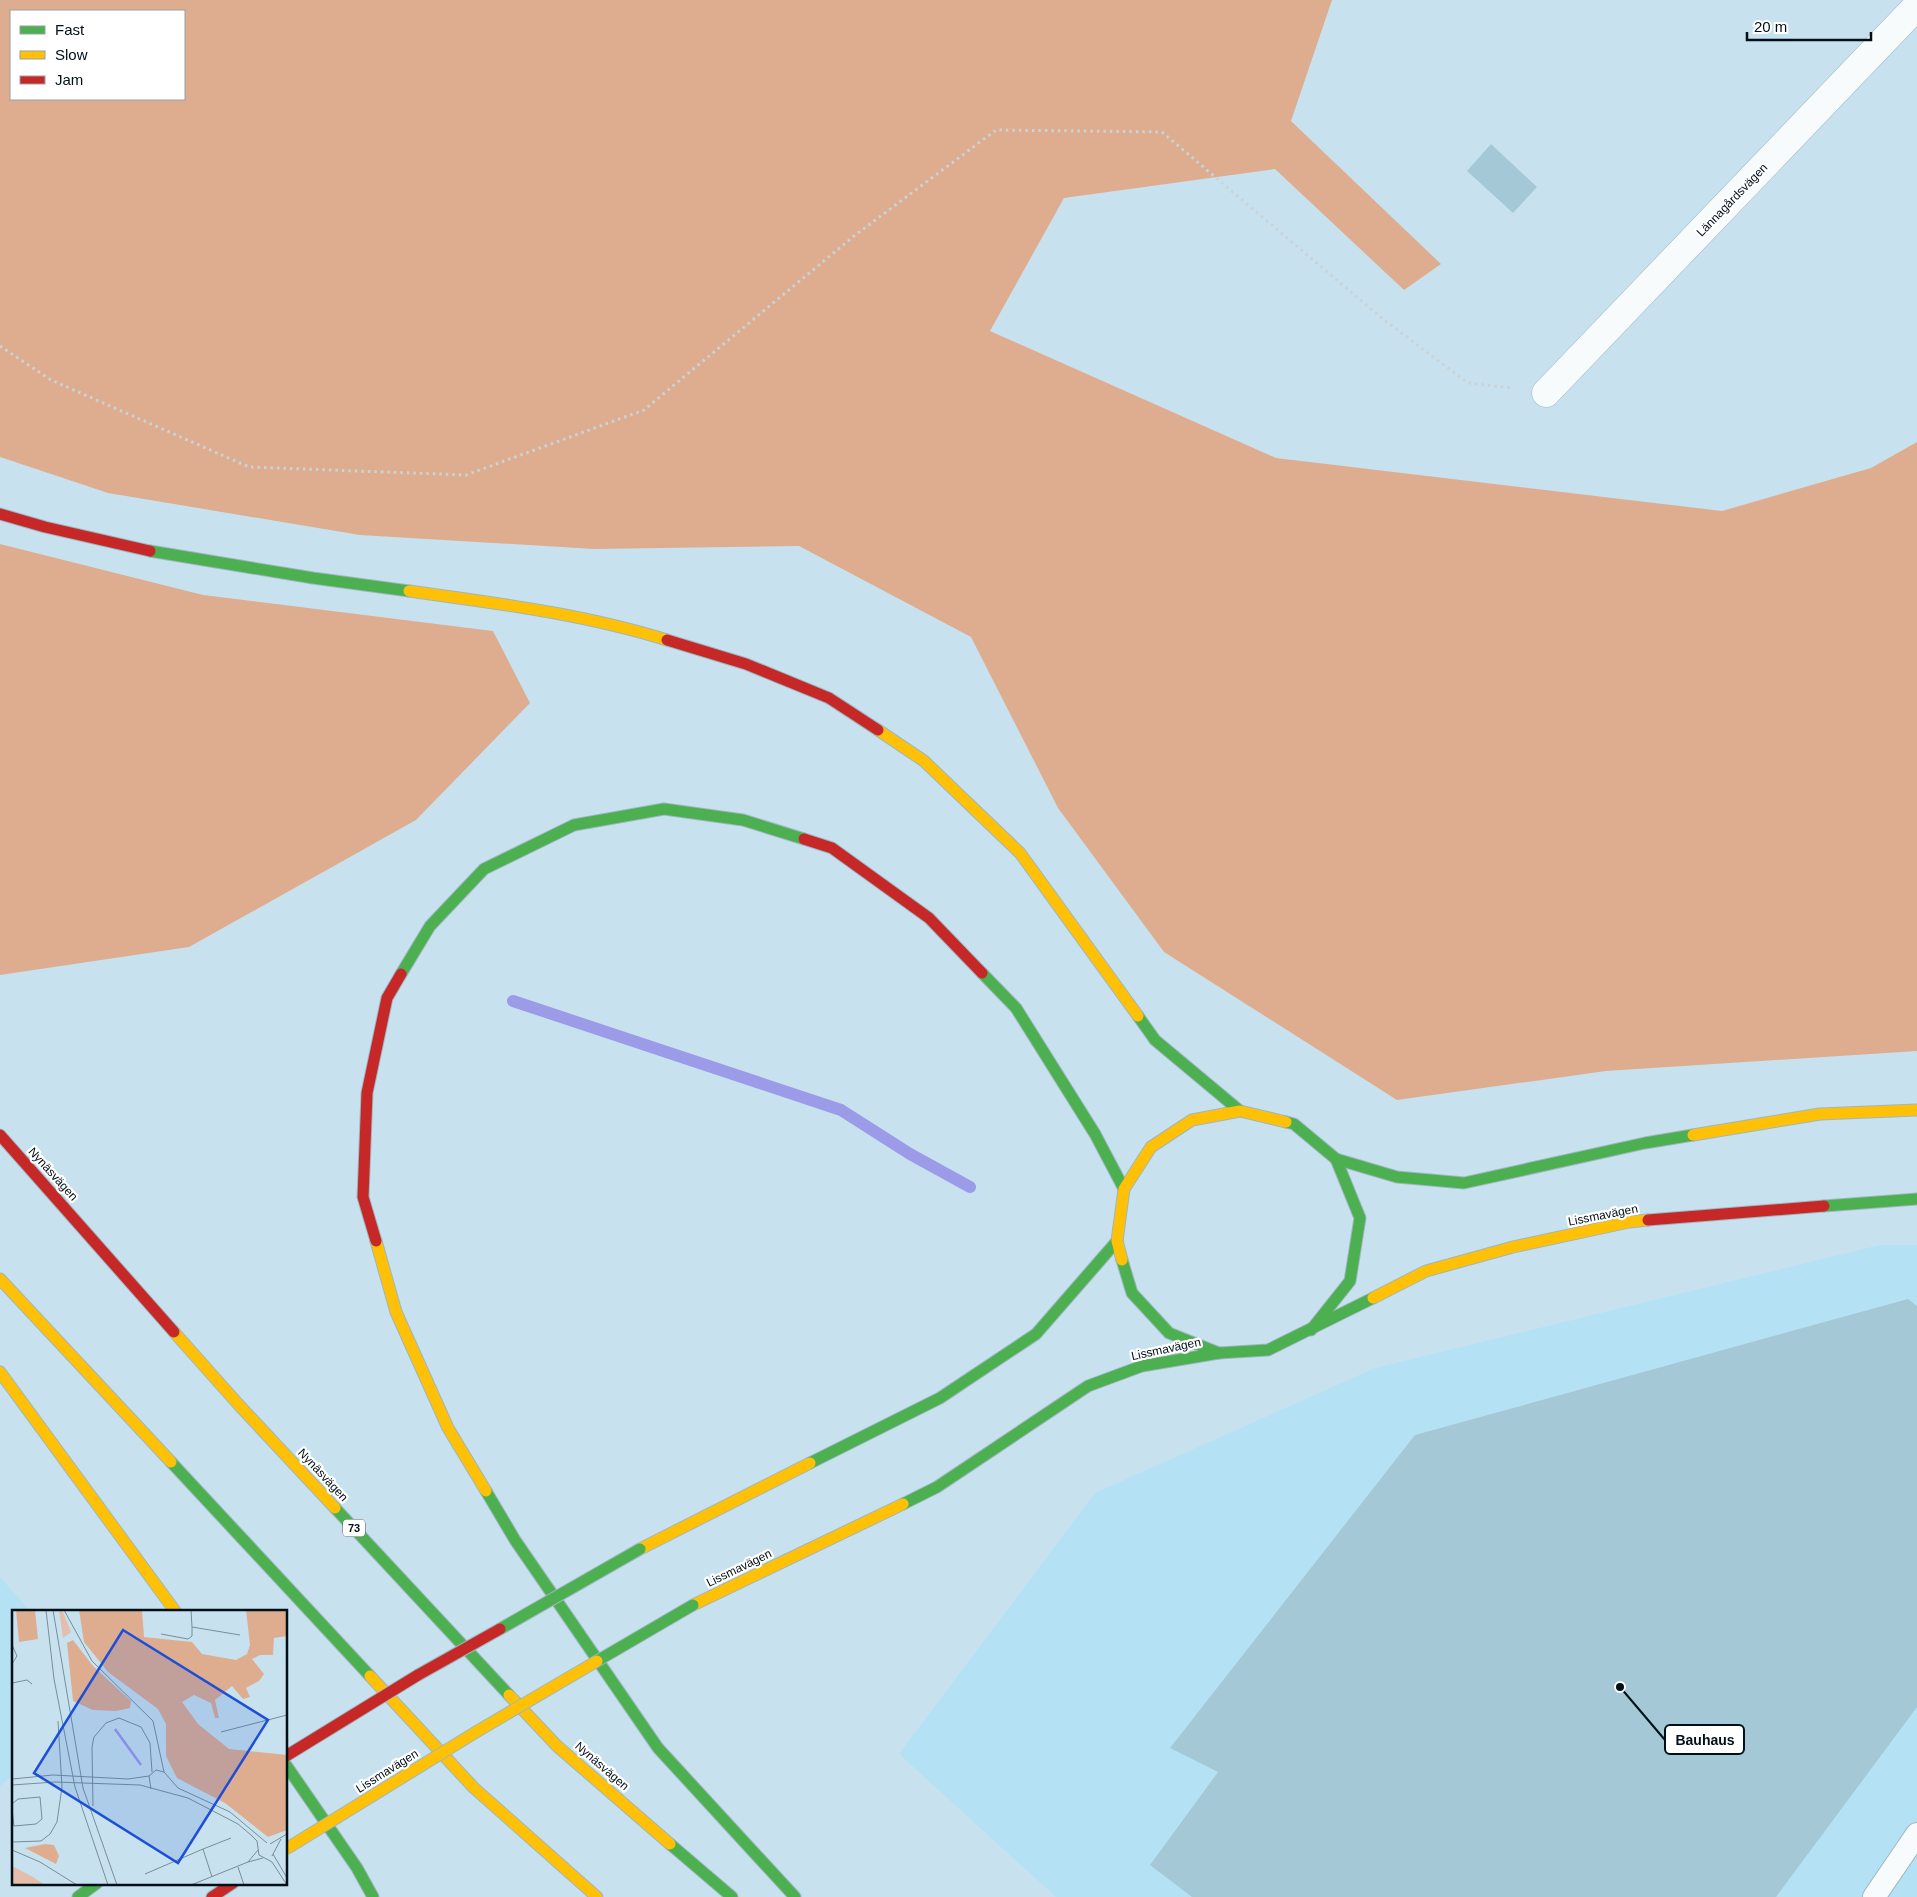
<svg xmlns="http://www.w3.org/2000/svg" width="1917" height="1897" font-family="Arial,sans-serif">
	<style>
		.built { fill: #b5e1f5 }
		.forest { fill: #dead90; fill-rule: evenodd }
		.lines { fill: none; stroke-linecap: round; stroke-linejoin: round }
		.stream { stroke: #9c9be8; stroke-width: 12 }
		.building { fill: #a4c8d6 }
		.lane-casing { stroke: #9eb6c0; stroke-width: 24 }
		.street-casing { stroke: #9eb6c0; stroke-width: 29 }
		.fast-casing { stroke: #9eb6c0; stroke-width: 13 }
		.slow-casing { stroke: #9eb6c0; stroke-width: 13 }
		.jam-casing { stroke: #9eb6c0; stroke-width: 13 }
		.path { stroke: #cad3d7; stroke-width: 3; stroke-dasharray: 2.5 4; stroke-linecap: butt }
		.lane { stroke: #f7fbfc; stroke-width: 22 }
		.street { stroke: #f7fbfc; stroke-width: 28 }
		.fast { stroke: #4caf50; stroke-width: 11 }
		.slow { stroke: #ffc107; stroke-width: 11 }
		.jam { stroke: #c62828; stroke-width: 11 }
		.fast-bridge-casing { stroke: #9eb6c0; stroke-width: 13; stroke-linecap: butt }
		.slow-bridge-casing { stroke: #9eb6c0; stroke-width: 13; stroke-linecap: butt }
		.jam-bridge-casing { stroke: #9eb6c0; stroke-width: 13; stroke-linecap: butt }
		.fast-bridge { stroke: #4caf50; stroke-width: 11 }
		.slow-bridge { stroke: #ffc107; stroke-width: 11 }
		.jam-bridge { stroke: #c62828; stroke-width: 11 }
		.labels { text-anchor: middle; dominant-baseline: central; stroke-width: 4.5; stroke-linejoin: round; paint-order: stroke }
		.shield { fill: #fff; stroke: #4c575d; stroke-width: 1 }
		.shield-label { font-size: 11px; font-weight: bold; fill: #000f18 }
		.street-label { font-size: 12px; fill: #000f18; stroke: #fff }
		.inset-river { fill: none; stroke: #9c9be8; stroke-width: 2.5 }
		.inset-road { fill: none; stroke: #778e98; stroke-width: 1 }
		.view { fill: #1d4ed8; fill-opacity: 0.15; stroke: #1d4ed8; stroke-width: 2.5 }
		.inset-edge { fill: none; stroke: #000f18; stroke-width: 2.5 }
		.leader { fill: none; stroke: #000f18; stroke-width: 2 }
		.callout-dot { fill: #000f18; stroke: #fff; stroke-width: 2 }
		.callout { fill: #fff; stroke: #000f18; stroke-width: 2 }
		.callout-label { font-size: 14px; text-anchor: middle; font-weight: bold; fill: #000f18 }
	</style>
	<rect width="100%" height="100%" fill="#c7e2ee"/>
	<!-- built -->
	<g class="built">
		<polygon points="1880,1245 1917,1245 1917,1897 1056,1897 899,1754 1095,1493 1375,1368"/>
		<polygon points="0,1577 30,1611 14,1611 14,1774 0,1786"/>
	</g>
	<!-- forest -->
	<g class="forest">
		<path d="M0,0H1332L1291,121L1441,264L1404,290L1275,169L1064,198L990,331L1276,458L1722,511L1871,468L1917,442V1051L1606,1071L1397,1100L1164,952L1058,808L971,637L799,546L594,549L360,535L108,493L0,457ZM11,11H184V99H11Z"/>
		<polygon points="0,544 203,595 493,631 530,703 416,820 189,947 0,975"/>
	</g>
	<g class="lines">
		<!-- stream -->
		<polyline class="stream" points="513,1001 841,1110 910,1154 970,1187"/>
	</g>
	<!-- building -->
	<g class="building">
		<polygon points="1491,144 1537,187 1513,213 1467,171"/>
		<polygon points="1908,1299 1917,1306 1917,1707 1776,1897 1192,1897 1150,1865 1218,1772 1170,1748 1415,1435"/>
	</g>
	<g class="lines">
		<defs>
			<polyline id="lane" points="1874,1897 1917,1834"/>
			<polyline id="street" points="1546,393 1917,6"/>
			<g id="fast">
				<polyline points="150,551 313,578 409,591"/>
				<polyline points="982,973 1016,1008 1095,1134 1124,1189"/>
				<polyline points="401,974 430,926 484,869 574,825 664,809 743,820 804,839"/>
				<polyline points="1138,1016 1155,1040 1240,1111"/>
				<polyline points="1286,1122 1294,1124 1336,1159 1360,1218 1350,1281 1311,1330"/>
				<polyline points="1336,1159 1397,1177 1464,1183 1645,1143 1693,1135"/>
				<polyline points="1824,1206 1917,1199"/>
				<polyline points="1122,1260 1132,1293 1169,1333 1219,1353 1268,1350 1373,1298"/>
				<polyline points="171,1462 370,1676"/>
				<polyline points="810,1463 940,1398 1036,1334 1117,1241"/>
				<polyline points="486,1491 515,1540 658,1748 795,1897"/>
				<polyline points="903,1504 937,1487 1088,1386 1142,1366 1219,1353"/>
				<polyline points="335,1508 509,1695"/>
				<polyline points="286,1765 357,1868 373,1897"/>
				<polyline points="670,1844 732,1897"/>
				<polyline points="78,1897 97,1883"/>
			</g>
			<g id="slow">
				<path d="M409,591C495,603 584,614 667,640"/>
				<polyline points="878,730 924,761 1020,853 1138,1016"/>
				<polyline points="1693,1135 1820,1114 1917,1110"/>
				<polyline points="376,1241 396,1312 448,1428 486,1491"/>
				<polyline points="1122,1260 1117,1241 1124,1189 1151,1147 1192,1120 1240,1111 1286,1122"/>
				<polyline points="0,1279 171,1462"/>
				<polyline points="1373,1298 1426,1271 1513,1247 1629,1222 1648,1220"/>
				<polyline points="174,1332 238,1404 335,1508"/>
				<polyline points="0,1372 175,1611"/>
				<polyline points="640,1549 810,1463"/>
				<polyline points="693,1605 903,1504"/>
				<polyline points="370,1676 474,1788 597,1897"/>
				<polyline points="509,1695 557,1746 670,1844"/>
			</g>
			<g id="jam">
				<polyline points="0,514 45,527 150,551"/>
				<polyline points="667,640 746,664 829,698 878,730"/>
				<polyline points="804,839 832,848 929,918 982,973"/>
				<polyline points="0,1135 174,1332"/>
				<polyline points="1648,1220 1824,1206"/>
				<polyline points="376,1241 363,1197 367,1093 387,998 401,974"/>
				<polyline points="212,1897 233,1883"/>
			</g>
		</defs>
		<!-- lane casing -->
		<use href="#lane" class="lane-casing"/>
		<!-- street casing -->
		<use href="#street" class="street-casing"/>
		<!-- fast casing -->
		<use href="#fast" class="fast-casing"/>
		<!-- slow casing -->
		<use href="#slow" class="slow-casing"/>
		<!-- jam casing -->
		<use href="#jam" class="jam-casing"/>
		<!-- path -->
		<polyline class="path" points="0,346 51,380 249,467 466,475 644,410 854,236 996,130 1162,132 1384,320 1468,383 1511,388"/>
		<!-- lane -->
		<use href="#lane" class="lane"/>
		<!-- street -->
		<use href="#street" class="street"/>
		<!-- fast -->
		<use href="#fast" class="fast"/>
		<!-- slow -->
		<use href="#slow" class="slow"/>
		<!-- jam -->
		<use href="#jam" class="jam"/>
		<defs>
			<g id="fast-bridge">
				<polyline points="500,1629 640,1549"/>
				<polyline points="597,1661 693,1605"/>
			</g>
			<polyline id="slow-bridge" points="286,1849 476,1732 597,1661"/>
			<polyline id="jam-bridge" points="286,1756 418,1675 500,1629"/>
		</defs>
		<!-- fast-bridge casing -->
		<use href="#fast-bridge" class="fast-bridge-casing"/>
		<!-- slow-bridge casing -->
		<use href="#slow-bridge" class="slow-bridge-casing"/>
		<!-- jam-bridge casing -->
		<use href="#jam-bridge" class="jam-bridge-casing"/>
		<!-- fast-bridge -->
		<use href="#fast-bridge" class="fast-bridge"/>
		<!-- slow-bridge -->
		<use href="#slow-bridge" class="slow-bridge"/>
		<!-- jam-bridge -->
		<use href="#jam-bridge" class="jam-bridge"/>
	</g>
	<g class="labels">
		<!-- shield labels -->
		<rect class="shield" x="343" y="1519.5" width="22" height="17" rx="4"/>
		<g class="shield-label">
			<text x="354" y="1528">73</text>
		</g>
		<!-- street labels -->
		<g class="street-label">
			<text transform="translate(1732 200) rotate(-46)">Lännagårdsvägen</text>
			<text transform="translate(53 1174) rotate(48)">Nynäsvägen</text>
			<text transform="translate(1603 1215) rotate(-11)">Lissmavägen</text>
			<text transform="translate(1166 1349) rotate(-12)">Lissmavägen</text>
			<text transform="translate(323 1475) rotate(47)">Nynäsvägen</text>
			<text transform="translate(739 1568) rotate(-26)">Lissmavägen</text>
			<text transform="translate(602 1766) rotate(41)">Nynäsvägen</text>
			<text transform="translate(387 1771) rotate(-32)">Lissmavägen</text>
		</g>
	</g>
	<!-- overview -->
	<g transform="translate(12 1610)">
		<rect width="275" height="275" fill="#c7e2ee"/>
		<path d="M47,0H50L59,22L51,28ZM0,256L21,267L33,275H0Z" fill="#e3beaa"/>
		<path d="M4,0H23L26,29L7,32ZM67,0H130L132,27L180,32L190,44L224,50L235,44L238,35L234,0H275V26L262,28L261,45H248L240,49L252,64L247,71L234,78L238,87L231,89L220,76L203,90L207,108H203L199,93L182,85L170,92L186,114L217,139L275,145V220L256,227L213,193L165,168L154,146V114L146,99L96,62L72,32ZM61,30L81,56L119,91L118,98L104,101L81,100L61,91L55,33ZM33,234L42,235L47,246L44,254L13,238Z" fill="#dead90"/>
		<path class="inset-river" d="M103,119L129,155"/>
		<path class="inset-road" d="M34,0L42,69L63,177L96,275M41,0L71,178L105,275M52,0L80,51L141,111L152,162M179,0L180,17M149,24L176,29L180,26V17L228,25M0,35L5,46L0,54M0,73L15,70L20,74M209,122L275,105M0,169L41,165L116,169L137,166M0,175L43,172L128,175L176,188L226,214L239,225L245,231L247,245L260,252L275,275M139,179L137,166L144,160L152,162L166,178L218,202L255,233M0,194L6,189L28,187L30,209L24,214L2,216L0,199M81,196L80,137L82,127L94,113L107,108L129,117L138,133L140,162M0,232L29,231L38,224L45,212L50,177L46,111M258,234L275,224M191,239L219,228M0,240L28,252L65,275M246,240L236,252L251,248M261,244L275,268M260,246L269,229M226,257L232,275M133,264L191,239L200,267M179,275L236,252"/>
		<path class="view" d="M111,20L256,110L166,253L22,163Z"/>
		<rect width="275" height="275" class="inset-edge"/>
	</g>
	<!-- callouts -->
	<path class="leader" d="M1620 1687L1665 1740"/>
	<circle class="callout-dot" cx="1620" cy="1687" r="5"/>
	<rect class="callout" x="1665" y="1725" width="79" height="29" rx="5"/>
	<g class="callout-label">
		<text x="1705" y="1745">Bauhaus</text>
	</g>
	<!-- legend -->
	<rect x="10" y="10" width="175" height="90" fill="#ffffff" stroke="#999fa3"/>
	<rect x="20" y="26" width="25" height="8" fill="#4caf50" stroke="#999fa3"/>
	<text x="55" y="35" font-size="15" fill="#000f18">Fast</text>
	<rect x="20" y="51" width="25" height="8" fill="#ffc107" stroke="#999fa3"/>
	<text x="55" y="60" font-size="15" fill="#000f18">Slow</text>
	<rect x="20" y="76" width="25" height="8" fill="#c62828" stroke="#999fa3"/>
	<text x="55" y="85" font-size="15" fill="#000f18">Jam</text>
	<!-- scale -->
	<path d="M1747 32v8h124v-8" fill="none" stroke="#000f18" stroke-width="2.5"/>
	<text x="1754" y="32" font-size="15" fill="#000f18" stroke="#ffffff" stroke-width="4" paint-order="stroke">20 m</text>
</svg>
